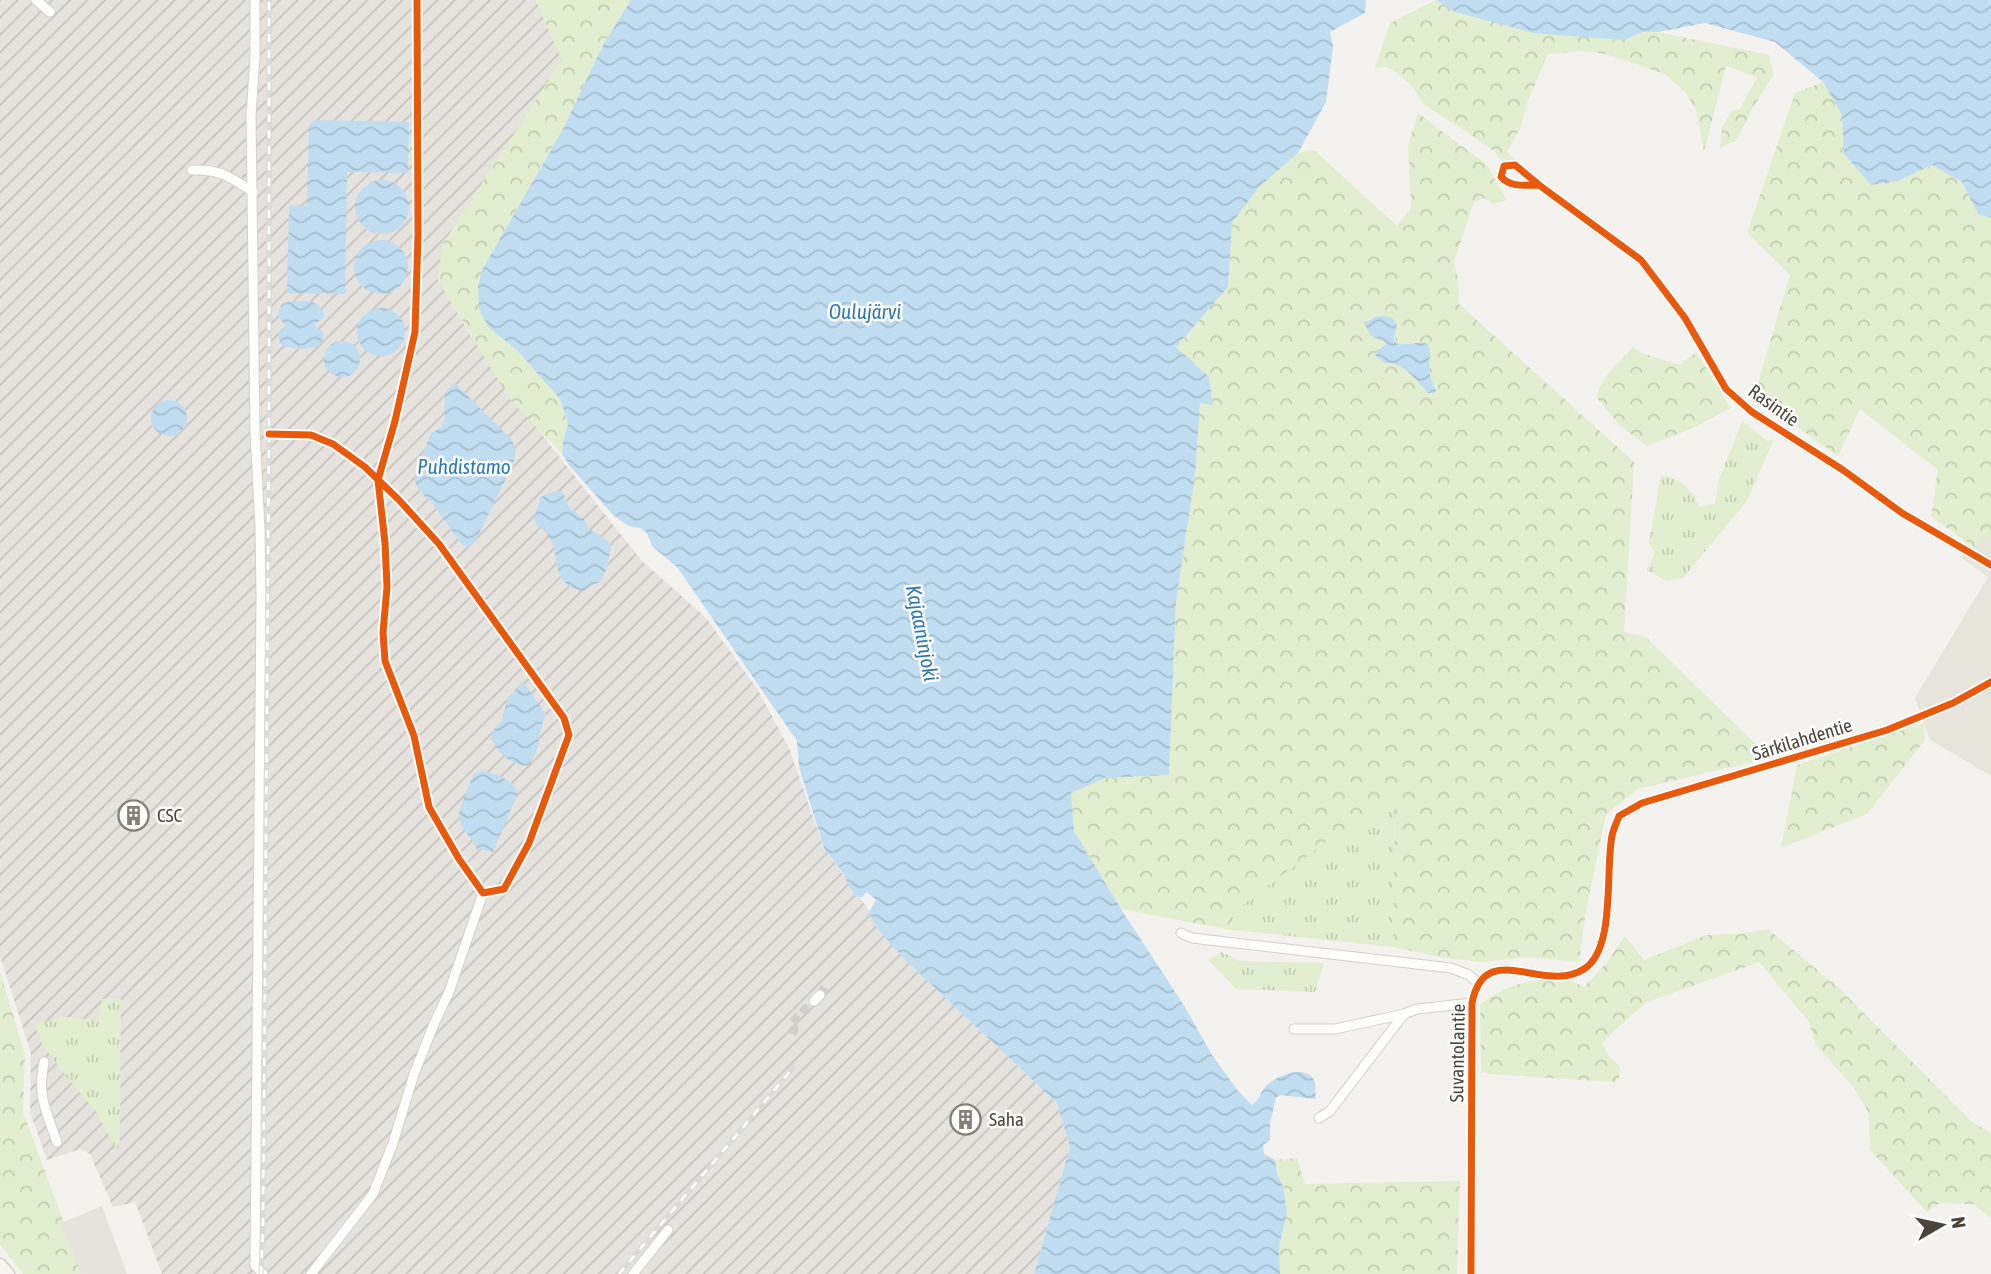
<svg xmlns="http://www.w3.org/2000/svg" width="1991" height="1274" font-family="'Asap Condensed',sans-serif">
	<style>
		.residential { fill: #e7e4dc }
		.industrial { fill: url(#industrial-furrows) }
		.grass { fill: url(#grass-tufts) }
		.forest { fill: url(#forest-crowns); fill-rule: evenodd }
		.parking { fill: #e6e3df }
		.water { fill: url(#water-waves) }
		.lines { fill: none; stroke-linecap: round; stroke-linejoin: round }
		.street-tunnel { stroke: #d2cfca; stroke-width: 9; stroke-dasharray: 9 4.5; stroke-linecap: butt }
		.street-casing { stroke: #d2d0cb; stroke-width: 11 }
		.secondary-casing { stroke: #d3cfc5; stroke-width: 15 }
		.street { stroke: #fdfdfc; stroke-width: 9 }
		.secondary { stroke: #f7f6f1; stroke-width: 12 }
		.rail-casing { stroke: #dbdbda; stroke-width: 5 }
		.rail { stroke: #fff; stroke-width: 2.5; stroke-dasharray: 8; stroke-linecap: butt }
		.cycleway-casing { stroke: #fff; stroke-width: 11 }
		.cycleway { stroke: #e8590c; stroke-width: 7 }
		.labels { text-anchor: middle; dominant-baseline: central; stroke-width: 5; stroke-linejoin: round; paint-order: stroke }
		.street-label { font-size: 19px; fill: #4b4439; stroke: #fff }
		.poi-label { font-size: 19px; fill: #4b4439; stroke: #fff; text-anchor: start }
		.water-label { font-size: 21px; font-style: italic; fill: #2e7ab2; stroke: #fff }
	</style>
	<defs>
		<pattern id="industrial-furrows" width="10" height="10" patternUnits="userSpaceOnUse" patternTransform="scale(1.75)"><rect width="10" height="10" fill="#e6e2de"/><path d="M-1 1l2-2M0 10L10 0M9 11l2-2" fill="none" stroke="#c7c3bf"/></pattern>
		<pattern id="grass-tufts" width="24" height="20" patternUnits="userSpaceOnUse" patternTransform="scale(1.75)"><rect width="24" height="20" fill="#e1eecf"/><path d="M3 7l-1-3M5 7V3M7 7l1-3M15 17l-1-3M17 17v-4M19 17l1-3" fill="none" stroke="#c3cdb2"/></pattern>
		<pattern id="forest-crowns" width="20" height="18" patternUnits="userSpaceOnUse" patternTransform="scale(1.75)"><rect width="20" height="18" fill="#e1eecf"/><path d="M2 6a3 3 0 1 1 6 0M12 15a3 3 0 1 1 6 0" fill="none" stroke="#c3cdb2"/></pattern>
		<pattern id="water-waves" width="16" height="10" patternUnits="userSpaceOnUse" patternTransform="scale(1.75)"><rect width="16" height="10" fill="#c0ddf1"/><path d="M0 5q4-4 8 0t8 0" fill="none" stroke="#a6bfcf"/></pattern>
	</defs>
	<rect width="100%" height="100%" fill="#f4f2ee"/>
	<!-- residential -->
	<polygon class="residential" points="1991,533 1991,776 1930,740 1915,698 1988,577 1960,557"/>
	<!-- industrial -->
	<polygon class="industrial" points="0,0 536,0 562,60 443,245 438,280 471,336 505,386 554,450 641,560 706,618 758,690 789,748 824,848 904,959 1057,1103 1070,1147 1034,1274 162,1274 135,1202 113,1207 90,1154 80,1149 47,1160 30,1112 31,1053 0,956"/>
	<!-- grass -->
	<g class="grass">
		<path d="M1742,421L1767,441L1774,439L1747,501L1683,578L1666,581L1647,570L1655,552L1649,544L1661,475C1680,478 1691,488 1699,506L1715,504L1718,482Z"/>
		<polygon points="1395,789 1393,947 1231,930 1229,915"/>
		<polygon points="1221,952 1240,961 1324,963 1315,992 1236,989 1208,960"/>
		<polygon points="102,999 121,999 120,1143 116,1151 98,1114 66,1076 44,1047 34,1024 67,1017 98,1021"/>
	</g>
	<!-- forest -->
	<g class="forest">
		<polygon points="536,0 631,0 602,47 563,129 482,270 503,339 517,350 560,399 568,424 563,441 562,454 509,398 438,280 442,245 562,60"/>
		<polygon points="1436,0 1456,12 1602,38 1624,40 1643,32 1657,32 1769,55 1774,74 1752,109 1737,140 1720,148 1722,127 1732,111 1740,109 1757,77 1726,66 1704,152 1696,110 1686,93 1665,74 1606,54 1581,51 1548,54 1528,101 1520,129 1507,152 1523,166 1505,164 1495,152 1480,141 1422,103 1413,87 1396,72 1386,67 1375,68 1390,23"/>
		<polygon points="1823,82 1842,115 1845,154 1898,181 1932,165 1962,182 1978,214 1991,218 1991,533 1973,547 1931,516 1938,470 1860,409 1838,456 1754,396 1790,275 1747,233 1795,93"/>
		<path d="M1418,113L1487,165L1507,200L1494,204L1483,198L1474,202L1454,262L1458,280L1459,304L1634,462L1624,632L1646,637L1770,758L1638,789L1606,814L1586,911L1579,962L1529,957L1482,962L1445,958L1393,947L1395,790L1229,915L1231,930L1121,909L1074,831L1071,793L1105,778L1169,775L1176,602L1195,475L1200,402L1213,405L1209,377L1176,347L1228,287L1232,223L1259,187L1298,153L1314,150L1397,226L1411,208L1408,146ZM1384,316L1396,332C1391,349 1407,344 1418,341L1430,353L1429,373L1436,390L1431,394L1424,390L1421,383L1397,363L1391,362L1384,363L1378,348L1385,345L1386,342L1367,320L1375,317Z"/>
		<path d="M1633,347L1644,354L1680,365L1696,352L1731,408L1691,429L1647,446L1620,426L1597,398C1599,378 1620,362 1633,347Z"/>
		<polygon points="1924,723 1925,740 1867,814 1781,848 1797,765"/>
		<path d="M1768,929L1839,988L1972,1122L1991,1133V1218L1973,1204L1940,1203L1927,1212L1870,1150L1869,1113L1853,1087L1816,1045L1809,1022L1759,962L1645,1003L1602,1042L1609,1056L1620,1067L1619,1078L1615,1082L1489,1074L1481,1071L1480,1005C1496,991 1521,980 1543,980C1553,980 1562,984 1572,981L1584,987L1607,962L1625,936L1644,960L1707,935L1738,934Z"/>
		<polygon points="0,972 25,1054 23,1112 83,1274 23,1274 0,1245"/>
		<polygon points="1297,1158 1305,1184 1460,1181 1457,1274 1280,1274 1279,1246 1287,1214 1283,1186 1277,1174 1275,1160"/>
	</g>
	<!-- parking -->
	<polygon class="parking" points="102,1206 127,1274 81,1274 61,1223"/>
	<!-- water -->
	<g class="water">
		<path d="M631,0H1366L1365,13L1330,32L1333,46L1326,102L1298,153L1259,187L1232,223L1228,287L1176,347L1209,377L1213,405L1200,403L1195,475L1176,602L1169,775L1105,778L1071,793L1074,831L1121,909L1185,1007L1212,1055L1238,1091L1252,1105C1259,1100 1260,1094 1265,1087C1274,1077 1301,1065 1312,1077C1317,1083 1315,1092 1316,1099L1280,1095L1276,1098L1270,1123V1140L1263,1145L1264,1154L1275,1160L1277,1174L1283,1186L1287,1214L1279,1246L1280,1274H1034L1070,1147L1057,1103L904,959L876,927L869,912L876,900L867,892L862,897H855L843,873L824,848L799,767L797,741L677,567L652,546L647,533L640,528L629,526L613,515L569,465L562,454L563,441L568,424L560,399L517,350L489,328L479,309L478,287L482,270L563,129L602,47Z"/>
		<polygon points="1436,0 1991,0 1991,218 1978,214 1962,182 1932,165 1898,181 1871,185 1844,154 1842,115 1823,82 1775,42 1705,23 1658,32 1643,32 1624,40 1533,33 1456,12"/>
		<polygon points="314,120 409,122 408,173 347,172 345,294 287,293 289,205 307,206 309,125"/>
		<circle cx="382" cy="207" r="27"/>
		<circle cx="381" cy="267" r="27"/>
		<path d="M287,302C303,302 317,297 324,314L322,319L314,325L322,331L324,337L319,346C309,350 289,350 280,343L278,333L286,325C278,319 276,313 282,304Z"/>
		<circle cx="381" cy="332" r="24"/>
		<path d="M1384,316L1392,318L1397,324L1394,338L1396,343C1406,347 1415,340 1428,344L1430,353L1429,373L1436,391L1434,393H1428C1417,381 1402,360 1384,363L1376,356V351L1385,345L1386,342L1371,336L1364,323L1375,317Z"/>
		<circle cx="342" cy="359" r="18"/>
		<path d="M455,383L512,440L516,451L513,464L476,540L470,547L464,546L457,538L432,503L420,492L415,482L416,471L431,433L442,427C449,412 437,394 455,383Z"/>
		<circle cx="169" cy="418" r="18"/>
		<path d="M556,491H562L569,507L583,518L589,529L608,541L611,547L607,568L600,582L590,586L584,591C540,583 570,543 537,526L534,517L541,497Z"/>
		<path d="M523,681L546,715C537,733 542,749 528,766C511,765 499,754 491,739L492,732L501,722L508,698Z"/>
		<path d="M481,771C495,773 513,779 518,793L493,852L477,849C473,840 460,827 459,818C458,811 470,782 474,774Z"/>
	</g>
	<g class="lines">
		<!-- street-tunnel -->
		<g class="street-tunnel">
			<polyline points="820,995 826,986"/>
			<polyline points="792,1034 794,1029 791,1024 814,1001"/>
		</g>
		<defs>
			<g id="street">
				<polyline points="36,0 50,12"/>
				<polyline points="255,0 255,56 251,116 255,431 260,528 261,595 255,1265 263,1274"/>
				<path d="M192,170C221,169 230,177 253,192"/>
				<path d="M1539,185C1525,185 1512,188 1501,177L1504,166L1515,165L1539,185L1641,260L1685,318L1726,389L1752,412L1843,470L1902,513L1991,565"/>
				<polyline points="269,434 311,435 333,444 365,467 399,500 439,544 564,718 569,735 563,751 529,843 504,889 483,893 459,859 429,807 414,736 385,661 383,633 387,587 385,543 378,480 395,421 415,332 418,235 417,0"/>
				<polyline points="1181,933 1192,938 1209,940 1451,968 1469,975 1478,983"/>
				<polyline points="814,1001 820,995"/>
				<polyline points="1294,1029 1335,1029 1404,1014"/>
				<path d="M44,1062C37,1096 46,1111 57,1142"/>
				<polyline points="1319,1118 1330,1111 1404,1014 1417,1009 1472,1003"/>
				<polyline points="311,1274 373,1194 393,1143 414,1074 434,1024 449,992 483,893"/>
				<polyline points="633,1274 668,1230"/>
				<path d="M1471,1274L1472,1003C1485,937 1544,995 1584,969C1616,949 1605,871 1612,836C1613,829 1617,822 1619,816L1642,803L1887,730L1953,703L1991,682"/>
			</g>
			<polyline id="secondary" points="0,1265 8,1274"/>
		</defs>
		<!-- street casing -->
		<use href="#street" class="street-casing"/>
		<!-- secondary casing -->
		<use href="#secondary" class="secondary-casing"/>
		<!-- street -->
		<use href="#street" class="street"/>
		<!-- secondary -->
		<use href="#secondary" class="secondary"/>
		<defs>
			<g id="rail">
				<polyline points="261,1274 263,1227 269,434 269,0"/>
				<polyline points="619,1274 793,1068"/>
			</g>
		</defs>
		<!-- rail casing -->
		<use href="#rail" class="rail-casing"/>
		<!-- rail -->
		<use href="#rail" class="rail"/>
		<defs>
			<g id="cycleway">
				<path d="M1539,185C1525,185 1512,188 1501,177L1504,166L1515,165L1539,185L1641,260L1685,318L1726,389L1752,412L1843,470L1902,513L1991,565"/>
				<polyline points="269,434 311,435 333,444 365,467 399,500 439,544 564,718 569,735 563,751 529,843 504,889 483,893 459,859 429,807 414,736 385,661 383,633 387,587 385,543 378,480 395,421 415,332 418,235 417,0"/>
				<path d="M1471,1274L1472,1003C1485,937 1544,995 1584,969C1616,949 1605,871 1612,836C1613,829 1617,822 1619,816L1642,803L1887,730L1953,703L1991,682"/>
			</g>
		</defs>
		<!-- cycleway casing -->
		<use href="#cycleway" class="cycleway-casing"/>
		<!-- cycleway -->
		<use href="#cycleway" class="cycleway"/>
	</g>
	<!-- icons -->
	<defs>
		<symbol id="building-ring" viewBox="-11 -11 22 22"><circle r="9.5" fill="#fff" stroke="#868178" stroke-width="1.5"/><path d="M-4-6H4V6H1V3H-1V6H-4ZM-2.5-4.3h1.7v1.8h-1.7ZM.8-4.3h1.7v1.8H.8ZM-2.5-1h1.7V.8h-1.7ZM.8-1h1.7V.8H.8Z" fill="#868178"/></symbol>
	</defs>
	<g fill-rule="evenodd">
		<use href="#building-ring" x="116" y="798" width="35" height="35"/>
		<use href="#building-ring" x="948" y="1102" width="35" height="35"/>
	</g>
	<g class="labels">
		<!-- street labels -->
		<g class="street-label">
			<text transform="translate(1774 405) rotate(36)">Rasintie</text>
			<text transform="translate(1802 739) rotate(-17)">Särkilahdentie</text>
			<text transform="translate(1457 1053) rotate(-89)">Suvantolantie</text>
		</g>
		<!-- poi labels -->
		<g class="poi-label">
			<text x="157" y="815">CSC</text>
			<text x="989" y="1119">Saha</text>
		</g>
		<!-- water labels -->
		<g class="water-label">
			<text x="865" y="311">Oulujärvi</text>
			<text x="464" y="466">Puhdistamo</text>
			<text transform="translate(923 633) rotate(79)">Kajaaninjoki</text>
		</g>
	</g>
	<!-- north arrow -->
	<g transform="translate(1942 1225) rotate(81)" stroke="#ffffff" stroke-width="5" paint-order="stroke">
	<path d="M0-5L12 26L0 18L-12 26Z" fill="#4b4439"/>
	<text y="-10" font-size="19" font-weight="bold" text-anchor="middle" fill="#4b4439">N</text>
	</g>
</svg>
